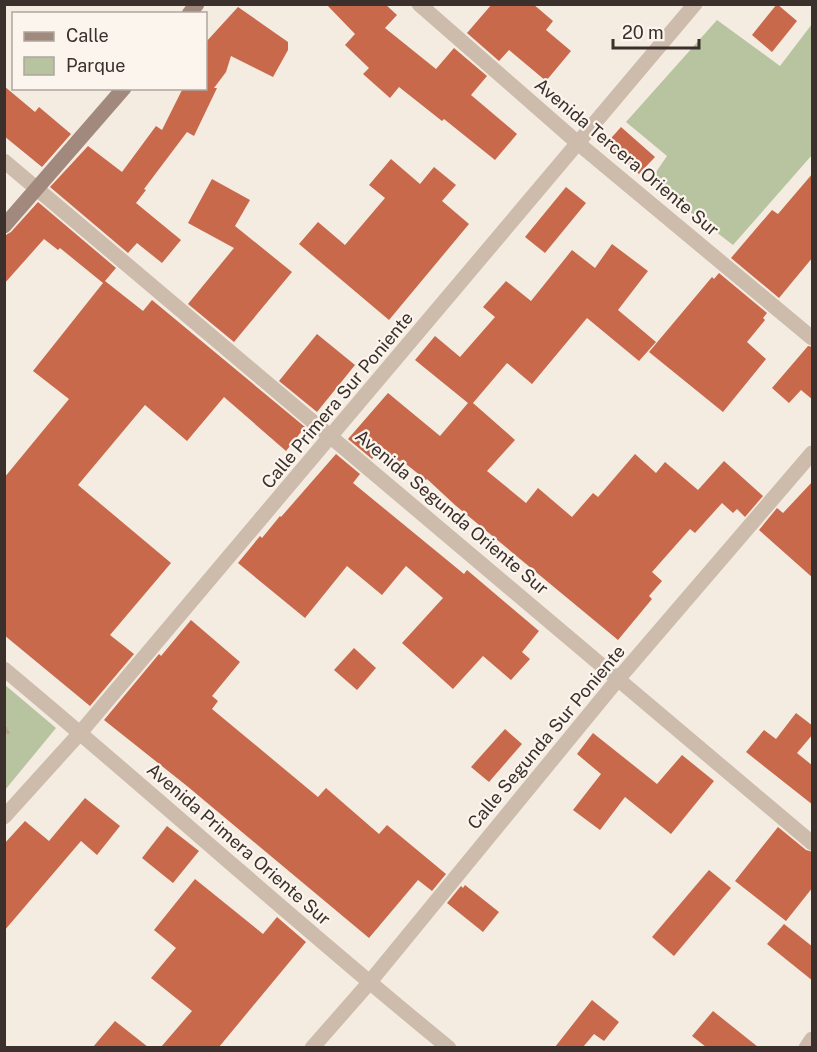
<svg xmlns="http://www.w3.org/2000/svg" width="817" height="1052" font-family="'Public Sans',sans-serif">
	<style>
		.green { fill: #b8c4a0 }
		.building { fill: #c8694b }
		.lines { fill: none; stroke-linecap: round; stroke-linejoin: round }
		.path { stroke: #b9a596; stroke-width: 4; stroke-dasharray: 3 3; stroke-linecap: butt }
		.street { stroke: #cdbbac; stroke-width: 15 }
		.secondary { stroke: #a18a7d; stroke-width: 15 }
		.labels { text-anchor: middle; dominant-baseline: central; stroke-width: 4.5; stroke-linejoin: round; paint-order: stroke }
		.street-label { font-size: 18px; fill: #3b302b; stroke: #fbf5ee }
	</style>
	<rect width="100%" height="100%" fill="#f4ebe1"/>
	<!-- green -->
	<g class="green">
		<polygon points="717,20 780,66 812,24 812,155 733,245 650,181 667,156 626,122"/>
		<polygon points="5,685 56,728 5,790"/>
	</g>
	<!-- building -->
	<g class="building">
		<polygon points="326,4 385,4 397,15 385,28 436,69 454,48 487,76 471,95 517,134 495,160 444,119 442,121 399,87 390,98 363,74 369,68 345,45 355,34"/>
		<polygon points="492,4 533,4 553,21 546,30 571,51 546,81 509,50 499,61 467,33"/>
		<polygon points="777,4 797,21 772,52 752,35"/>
		<polygon points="238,7 288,42 288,50 273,77 231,56 226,72 214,88 217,88 194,136 187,132 144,189 146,190 136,203 181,240 162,263 137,243 128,253 50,187 88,146 122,172 156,126 162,130 183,88 206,88 206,42"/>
		<polygon points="4,86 35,112 39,107 71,134 42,167 4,136"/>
		<polygon points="621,127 655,157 639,174 605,145"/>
		<polygon points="391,159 420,184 434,167 456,185 442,201 469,224 389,320 299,244 318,222 345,245 385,198 369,185"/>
		<polygon points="813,173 813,257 779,298 731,258 772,210 778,214"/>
		<polygon points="212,179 250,200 235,226 292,272 234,342 188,304 234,248 188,223"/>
		<polygon points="566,187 586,203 545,253 525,237"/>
		<polygon points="38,202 116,268 105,281 143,311 152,300 305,427 286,451 224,397 187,441 145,405 78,485 171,563 110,635 134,654 90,706 4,635 4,478 69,399 33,371 103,283 60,248 58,250 44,239 4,284 4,236 11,232"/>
		<polygon points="612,244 648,271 618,310 656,342 639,361 587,318 532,384 507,363 473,403 515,440 487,471 526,503 538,488 572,517 593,493 598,497 635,454 656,473 665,462 698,490 724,461 763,496 745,517 737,509 733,513 722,503 695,533 690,529 652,572 662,581 649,596 652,599 618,640 455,505 427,479 426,480 401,460 400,462 382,447 372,459 348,439 388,393 440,436 468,403 415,360 435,336 460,357 495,317 483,307 506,281 531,301 572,250 595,268"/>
		<polygon points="719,273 767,313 763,318 765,320 747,342 766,359 723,412 649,352 712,277 714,279"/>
		<polygon points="317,334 355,365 317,412 279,381"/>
		<polygon points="808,346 813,347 813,400 801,390 789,403 772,388"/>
		<polygon points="336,454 360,474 353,483 464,574 467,570 539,631 522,652 530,659 511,680 483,656 453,689 402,643 443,598 406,566 382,595 347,566 305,618 238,563 260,536 262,538 280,516 281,517"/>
		<polygon points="813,481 813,578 759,530 777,508 783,513"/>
		<polygon points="191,620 240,662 212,696 218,701 212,709 318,797 326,788 379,834 387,825 446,874 432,891 418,880 369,938 187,786 104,720 159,654 161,656"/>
		<polygon points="354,648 376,668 357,690 334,670"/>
		<polygon points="796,713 813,726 813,734 797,753 813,766 813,805 746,752 764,730 776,739"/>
		<polygon points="505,729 522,744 489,782 471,767"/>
		<polygon points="593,733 657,784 682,755 714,781 671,834 625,797 600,830 573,810 601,774 577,754"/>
		<polygon points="85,798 120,826 97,855 81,841 4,931 4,844 25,821 49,841"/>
		<polygon points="167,826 199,851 173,883 142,858"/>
		<polygon points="778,827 806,850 813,852 813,887 786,921 735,881"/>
		<polygon points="709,870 731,888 674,956 652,937"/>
		<polygon points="195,879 263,934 277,917 306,942 219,1047 161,1047 192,1011 151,978 176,948 154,930"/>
		<polygon points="465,885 499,912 483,932 447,903 461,886 463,888"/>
		<polygon points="784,924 813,947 813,981 767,944"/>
		<polygon points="592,1000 619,1022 604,1041 594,1034 583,1047 555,1047"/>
		<polygon points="713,1011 758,1047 706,1047 692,1036"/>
		<polygon points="115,1021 148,1047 93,1047"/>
	</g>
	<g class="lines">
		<!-- path -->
		<polyline class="path" points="4,728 9,731 4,735"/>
		<!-- street -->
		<g class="street">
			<polyline points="419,4 579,144 812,338"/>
			<polyline points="4,161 812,843"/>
			<path d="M4,669C154,794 298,925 449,1048"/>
			<polyline points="4,817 80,733 695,4"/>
			<polyline points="312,1048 369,983 619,678 812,453"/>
			<polyline points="806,1048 812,1039"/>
		</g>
		<!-- secondary -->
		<g class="secondary">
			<polyline points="189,14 197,4"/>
			<polyline points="4,226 124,88"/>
		</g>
	</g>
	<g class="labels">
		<!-- street labels -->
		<g class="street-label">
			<text transform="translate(627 157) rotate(40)">Avenida Tercera Oriente Sur</text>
			<text transform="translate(337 400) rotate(-50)">Calle Primera Sur Poniente</text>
			<text transform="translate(452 512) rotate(40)">Avenida Segunda Oriente Sur</text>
			<text transform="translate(546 737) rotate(-50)">Calle Segunda Sur Poniente</text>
			<text transform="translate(239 844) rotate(41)">Avenida Primera Oriente Sur</text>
		</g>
	</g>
	<!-- border -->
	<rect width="817" height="1052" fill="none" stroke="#3b302b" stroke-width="12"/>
	<!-- legend -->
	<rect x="12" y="12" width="195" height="78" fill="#fbf5ee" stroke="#aea6a0" stroke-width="1.5"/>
	<rect x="24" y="32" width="30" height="9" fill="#a18a7d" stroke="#aea6a0" stroke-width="1.5"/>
	<text x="66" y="42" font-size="18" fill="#3b302b">Calle</text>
	<rect x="24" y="57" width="30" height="18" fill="#b8c4a0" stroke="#aea6a0" stroke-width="1.5"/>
	<text x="66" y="72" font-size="18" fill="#3b302b">Parque</text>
	<!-- scale -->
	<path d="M613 39v9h86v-9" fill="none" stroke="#3b302b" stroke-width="3"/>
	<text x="622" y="39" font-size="18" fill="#3b302b" stroke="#fbf5ee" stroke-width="4.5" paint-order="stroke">20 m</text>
</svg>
